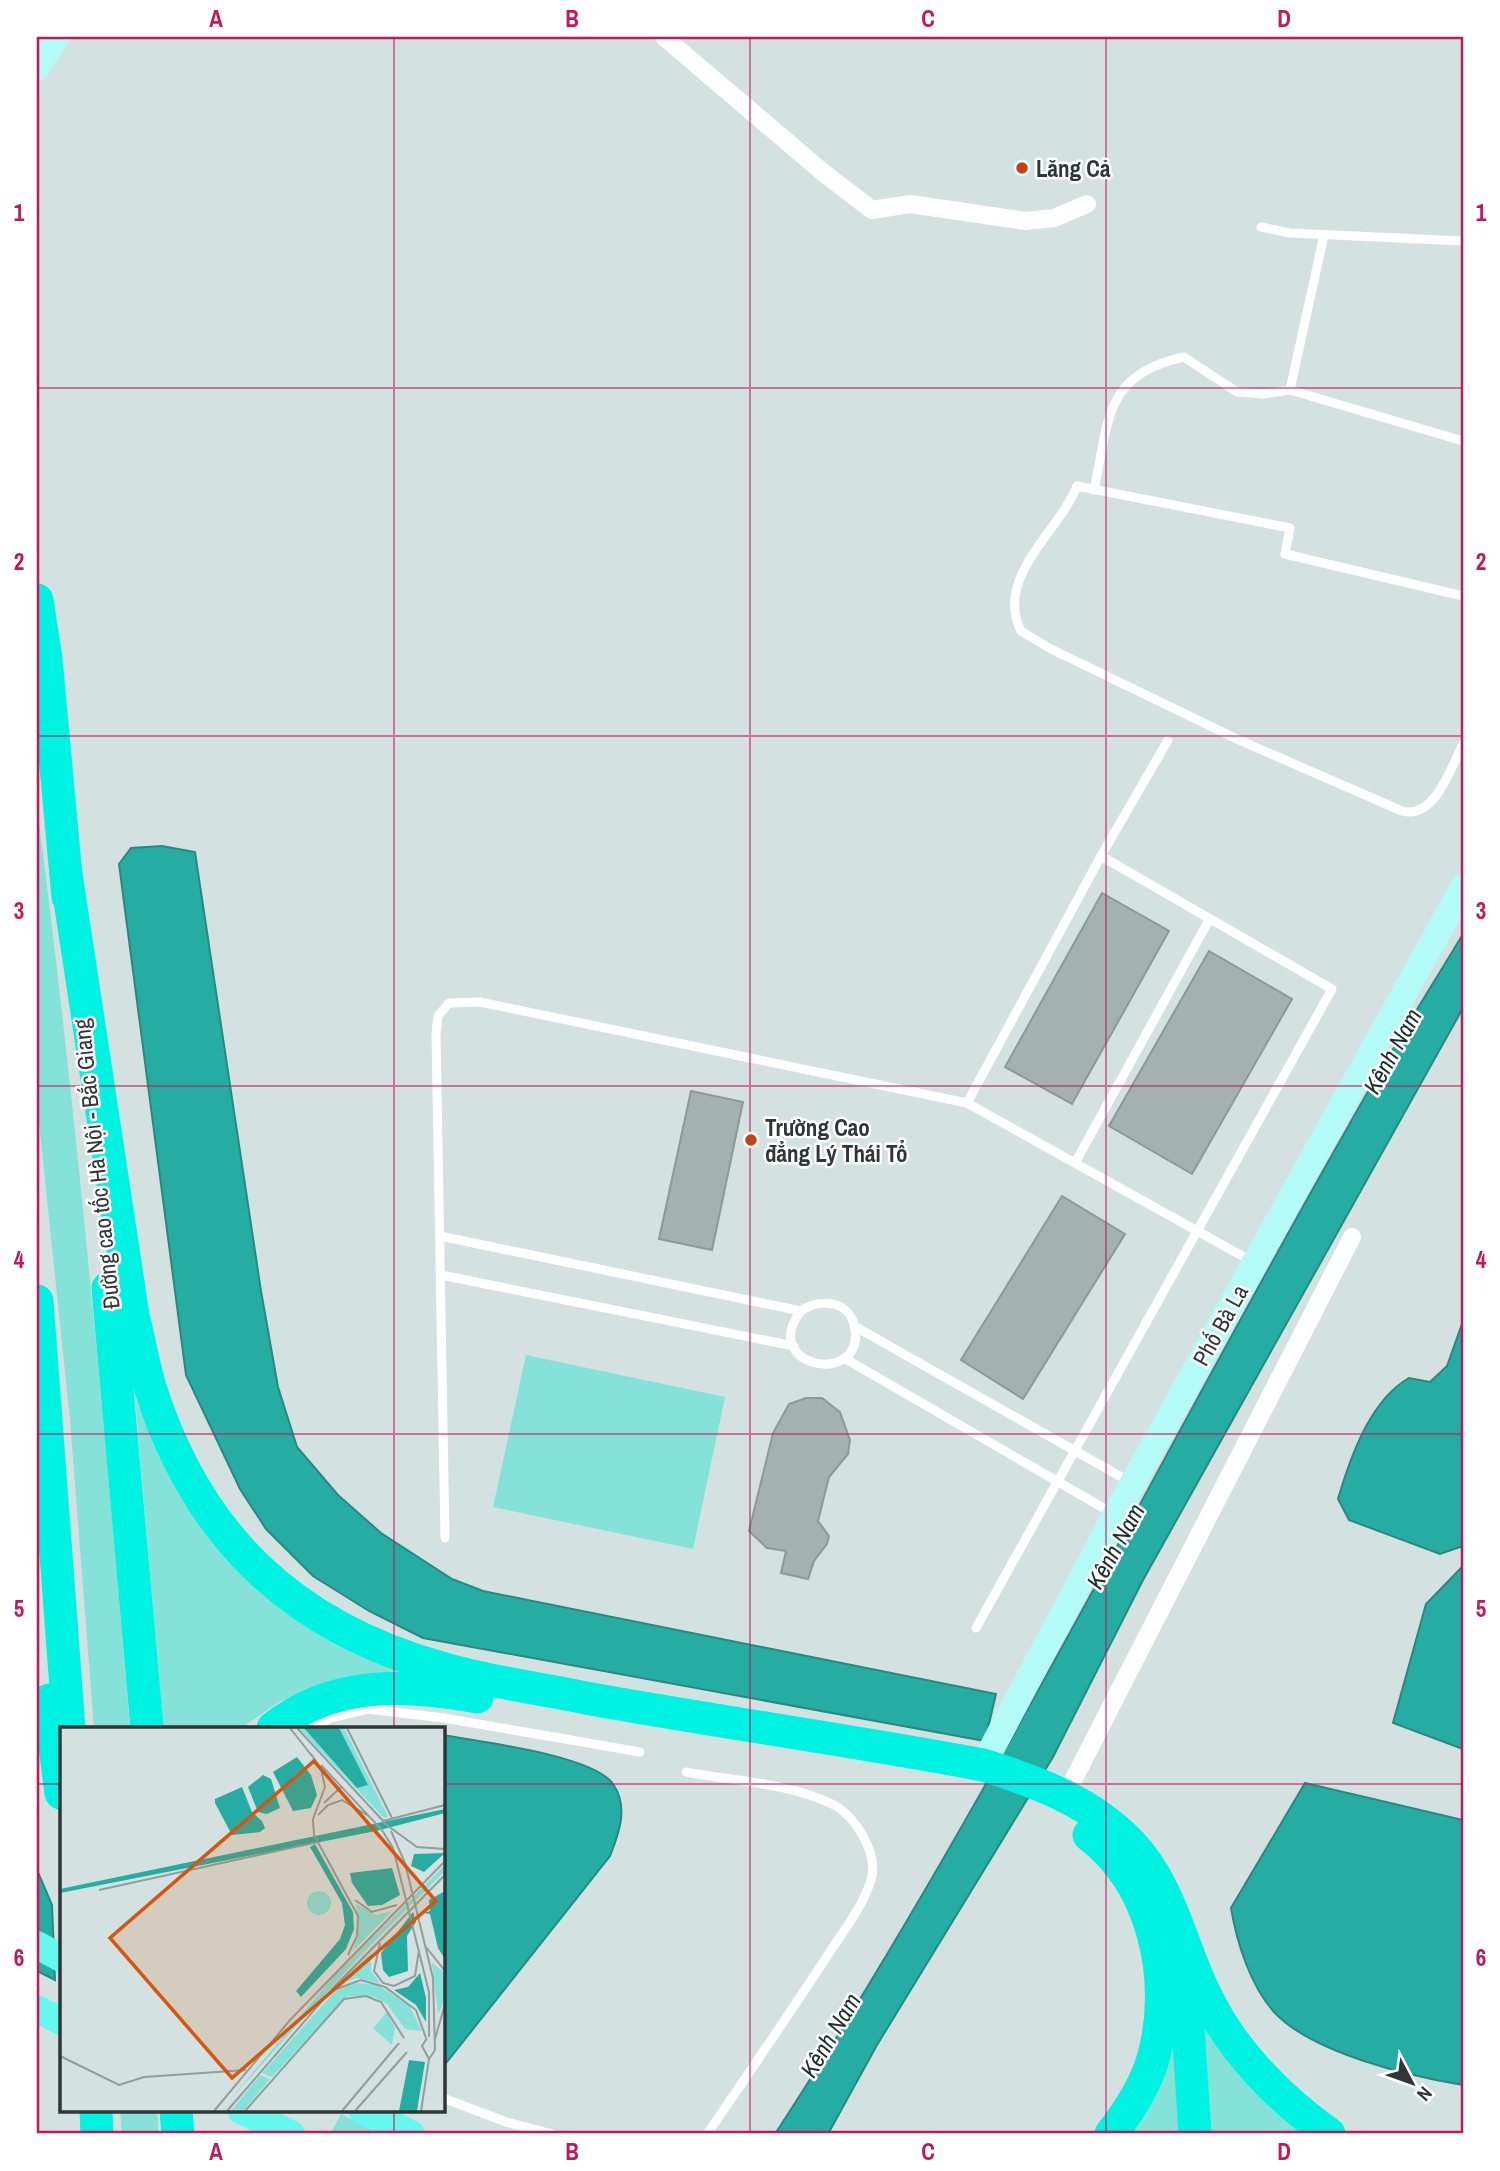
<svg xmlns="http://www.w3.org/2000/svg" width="1500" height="2171" font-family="'Archivo Narrow',sans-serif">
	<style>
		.green { fill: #84e2d9 }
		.water { fill: #25ada3; stroke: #288982; stroke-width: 2 }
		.building { fill: #a3b1af; stroke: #8c9998; stroke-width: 2 }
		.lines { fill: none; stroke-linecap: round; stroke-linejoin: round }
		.lane { stroke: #fff; stroke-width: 9 }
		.street { stroke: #fff; stroke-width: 18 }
		.secondary { stroke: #b2fbf7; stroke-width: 26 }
		.primary { stroke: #66f7ee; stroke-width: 28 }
		.highway { stroke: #00f2e3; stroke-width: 33 }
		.grid { fill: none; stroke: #c2185b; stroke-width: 2; stroke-opacity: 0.55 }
		.poi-dot { fill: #c94112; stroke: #fff; stroke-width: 2.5 }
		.labels { text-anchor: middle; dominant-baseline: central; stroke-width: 5; stroke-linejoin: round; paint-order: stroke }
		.poi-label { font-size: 23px; font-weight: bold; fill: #303635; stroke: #fff; text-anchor: start }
		.street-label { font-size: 23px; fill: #303635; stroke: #fff }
		.water-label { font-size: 24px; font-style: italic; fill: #182e2c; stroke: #fff }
		.inset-road { fill: none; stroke: #929d9c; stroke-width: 2 }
		.view { fill: #d65610; fill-opacity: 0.15; stroke: #d65610; stroke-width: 3.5 }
		.inset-edge { fill: none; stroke: #303635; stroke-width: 3.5 }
		.neatline { fill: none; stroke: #c2185b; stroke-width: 2.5 }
		.grid-label { font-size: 23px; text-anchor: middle; font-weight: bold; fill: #c2185b }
	</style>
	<rect width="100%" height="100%" fill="#d3e2e0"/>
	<!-- green -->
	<g class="green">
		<path d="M37,807C77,1114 104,1420 130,1728H94L70,1420L37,1103Z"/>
		<polygon points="526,1355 725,1397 693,1549 493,1507"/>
		<polygon points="135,1398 146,1424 217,1541 457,1683 326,1687 279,1702 241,1728 163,1728"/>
		<polygon points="1202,2014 1309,2134 1209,2134"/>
		<polygon points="1173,2020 1186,2134 1125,2134"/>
		<polygon points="120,2110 157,2110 159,2134 122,2134"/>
		<polygon points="341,2114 381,2134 330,2134"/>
	</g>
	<!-- water -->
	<g class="water">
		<polygon points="162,846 195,852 261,1291 278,1387 297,1447 338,1495 381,1533 452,1579 483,1591 996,1694 985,1741 423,1638 369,1611 313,1576 266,1529 240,1489 186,1375 119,864 131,848"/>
		<path d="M1463,934V1008L1143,1580L1053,1757L877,2045L828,2134H775C987,1809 1157,1461 1349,1125C1385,1060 1425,997 1463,934Z"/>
		<path d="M1463,1321V1546L1440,1554L1349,1520L1338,1499C1350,1458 1370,1400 1409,1378L1430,1382L1447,1366Z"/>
		<polygon points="1463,1566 1463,1749 1393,1723 1426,1604"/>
		<path d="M443,1735C480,1742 593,1755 613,1784C629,1807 619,1833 610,1856L443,2067Z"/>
		<path d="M1305,1783L1463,1820V2085C1409,2076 1312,2053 1274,2012C1250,1985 1237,1943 1231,1908Z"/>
		<polygon points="37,1870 52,1905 55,1980 37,1971"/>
	</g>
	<!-- building -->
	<g class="building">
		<polygon points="1102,893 1169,931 1072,1104 1005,1067"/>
		<polygon points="1209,951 1292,999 1192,1174 1109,1126"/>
		<polygon points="691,1091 743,1102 712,1250 659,1239"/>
		<polygon points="1062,1196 1125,1234 1023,1399 961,1360"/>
		<polygon points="806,1398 822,1398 840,1412 850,1440 848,1454 829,1477 818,1521 829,1536 827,1544 814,1561 808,1579 781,1573 786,1551 767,1548 749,1531 773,1433 789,1404"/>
	</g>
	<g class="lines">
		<!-- lane -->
		<g class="lane">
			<polyline points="1261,227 1290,233 1463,241"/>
			<polyline points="1324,235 1290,390 1463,441"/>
			<path d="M1094,490C1109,422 1103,374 1184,357L1237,392L1263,394L1290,390"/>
			<path d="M1463,596L1285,554L1290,528L1077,486C1059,532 994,577 1021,631L1051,649L1239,740L1402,811C1435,820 1451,767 1463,744"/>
			<polyline points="967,1103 1101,856 1168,740"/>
			<polyline points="1075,1163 1209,920"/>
			<path d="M440,1236L801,1311C821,1297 851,1301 855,1329C863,1388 758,1366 801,1311"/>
			<polyline points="441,1275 794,1346"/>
			<polyline points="854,1326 1132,1483"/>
			<polyline points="844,1358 1112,1513"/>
			<polyline points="445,1538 436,1034 438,1016 449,1003 480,1002 967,1103 1253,1262"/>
			<polyline points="976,1628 1332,989 1101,856"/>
			<polyline points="315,1728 330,1718 368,1709 444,1718 640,1752"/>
			<path d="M686,1772C733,1781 789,1783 832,1804C855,1815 879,1854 871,1880C863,1907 841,1934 826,1958C787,2017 747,2076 707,2134"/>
			<polyline points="443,2098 506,2122 552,2134"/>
		</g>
		<!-- street -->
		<g class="street">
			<polyline points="664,37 825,174 872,210 910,204 1026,221 1054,218 1087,204"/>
			<polyline points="1065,1796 1352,1237"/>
		</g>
		<!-- secondary -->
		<g class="secondary">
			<polyline points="37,67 57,37"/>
			<polyline points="983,1765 1115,1515 1463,887"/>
		</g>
		<!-- primary -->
		<g class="primary">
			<polyline points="37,1945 61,1958"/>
			<polyline points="37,2009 61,2021"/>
			<polyline points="241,2110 291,2134"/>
			<polyline points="362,2110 411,2134"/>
		</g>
		<!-- highway -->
		<g class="highway">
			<polyline points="37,600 46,659 68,897"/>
			<path d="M66,874L133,1315C139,1339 143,1364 150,1387C197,1536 292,1626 441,1668C488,1682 538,1688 586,1698C718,1722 851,1740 983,1765C1038,1782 1091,1802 1131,1844C1171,1886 1181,1946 1206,1996C1232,2051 1280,2099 1329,2134"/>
			<polyline points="108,1288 147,1728"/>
			<polyline points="37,1301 69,1728"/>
			<polyline points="49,1700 61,1793"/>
			<path d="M273,1728C334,1680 405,1684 477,1697"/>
			<path d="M1089,1835C1154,1884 1174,1979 1154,2055C1147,2083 1129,2111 1111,2134"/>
			<polyline points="1184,1966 1195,2134"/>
			<polyline points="96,2110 97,2134"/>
			<polyline points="176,2110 178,2134"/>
		</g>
	</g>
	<!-- grid -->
	<path class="grid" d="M394,37V1728M750,37V2134M1106,37V2134M37,388H1463M37,736H1463M37,1086H1463M37,1434H1463M37,1784H61M443,1784H1463M394,2110V2134"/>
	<!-- markers -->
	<g class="poi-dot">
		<circle cx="1022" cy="168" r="7"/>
		<circle cx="751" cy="1140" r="7"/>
	</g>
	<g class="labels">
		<!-- poi labels -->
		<g class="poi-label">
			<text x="1036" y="168">Lăng Cả</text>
			<text x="765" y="1127">Trường Cao<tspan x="765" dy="26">đẳng Lý Thái Tổ</tspan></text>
		</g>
		<!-- street labels -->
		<g class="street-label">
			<text transform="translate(96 1164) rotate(-96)">Đường cao tốc Hà Nội - Bắc Giang</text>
			<text transform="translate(1220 1325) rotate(-61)">Phố Bà La</text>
		</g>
		<!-- water labels -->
		<g class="water-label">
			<text transform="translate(1392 1051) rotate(-61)">Kênh Nam</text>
			<text transform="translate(1115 1546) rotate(-61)">Kênh Nam</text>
			<text transform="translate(830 2035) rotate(-59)">Kênh Nam</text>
		</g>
	</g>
	<!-- overview -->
	<g transform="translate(60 1727)">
		<rect width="385" height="385" fill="#d3e2e0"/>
		<path d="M239,1H284L328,90L324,91ZM385,138V144L300,229L167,376L273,250ZM247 176a12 12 0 1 1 24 0a12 12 0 1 1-24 0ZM296,177L316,188L332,184L292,225L298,210ZM311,226V244L320,256L297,251L276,258ZM372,236L385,246V272L378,287ZM289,256L316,257L349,278L362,304L345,302L327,277L315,270L287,269L212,350L202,346L276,263ZM327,285L335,301L332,318L313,301ZM200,348L210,352L183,384H171Z" fill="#84e2d9"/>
		<path d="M244,1H279L308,58L297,61ZM237,30L251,48L257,68L251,81L233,84L213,45ZM203,48L211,52L220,81L207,87L198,85L188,60ZM182,60L192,85L202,94L205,101L200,105L172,108L155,76V72ZM385,82V86L316,104L0,166V162ZM255,117L293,185L294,202L286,222L241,270L236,264L280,212L285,198L282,176L250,120ZM385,126L364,145L351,139L354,127ZM332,141L340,168L322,178L308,179L292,156L290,146ZM385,164V232L378,221L370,187L363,186L370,184L369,173ZM353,185L356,195L347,209L348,244L329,250L323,243L321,226ZM360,246L366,271V295L356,278L334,263L348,260ZM349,333L365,335L357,384H339Z" fill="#25ada3"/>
		<path class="inset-road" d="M230,1L252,29M237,1L325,96M287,1L332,91M251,27L261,42L265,60L253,92L254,108L298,189L297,209L288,228M261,38L322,103L333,121L369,265V310M264,76L281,60M258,88L268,78L282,73L310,90M323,94L385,78M324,96L357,120L385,122M331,104L345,136L373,251L375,323M39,163L258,115M295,173L312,185L337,178M320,216L314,244L323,256L334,259L355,249L359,223M366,220L385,244M276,262L301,253L325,260L356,283L366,311M367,311L362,319L369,332M375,312L385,277M0,329L59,358L84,350L186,343M154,384L230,293L385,134M167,384L275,259L385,148M185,384L284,272L306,269L321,275L344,311M282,384L339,316M295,384L347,325M361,384L369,332L375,323"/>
		<path class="view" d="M254,34L376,174L172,351L50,211Z"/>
		<rect width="385" height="385" class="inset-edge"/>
	</g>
	<!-- border -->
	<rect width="1500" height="2171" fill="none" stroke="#ffffff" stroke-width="77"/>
	<!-- north arrow -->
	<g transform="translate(1412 2083) rotate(131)" stroke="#ffffff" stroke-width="5" paint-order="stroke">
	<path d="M0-5L12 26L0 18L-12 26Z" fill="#303635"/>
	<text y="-10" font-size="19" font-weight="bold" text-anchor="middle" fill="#303635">N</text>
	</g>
	<rect x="38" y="38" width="1424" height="2094" class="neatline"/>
	<g class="grid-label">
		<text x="216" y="27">A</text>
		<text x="572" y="27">B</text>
		<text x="928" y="27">C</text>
		<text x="1284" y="27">D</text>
		<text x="19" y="221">1</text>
		<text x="1481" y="221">1</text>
		<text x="19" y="570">2</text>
		<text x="1481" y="570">2</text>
		<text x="19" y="919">3</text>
		<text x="1481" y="919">3</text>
		<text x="19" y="1268">4</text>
		<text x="1481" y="1268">4</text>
		<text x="19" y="1617">5</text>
		<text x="1481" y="1617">5</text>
		<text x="19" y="1966">6</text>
		<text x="1481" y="1966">6</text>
		<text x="216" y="2160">A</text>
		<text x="572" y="2160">B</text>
		<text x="928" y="2160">C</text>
		<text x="1284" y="2160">D</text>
	</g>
</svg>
